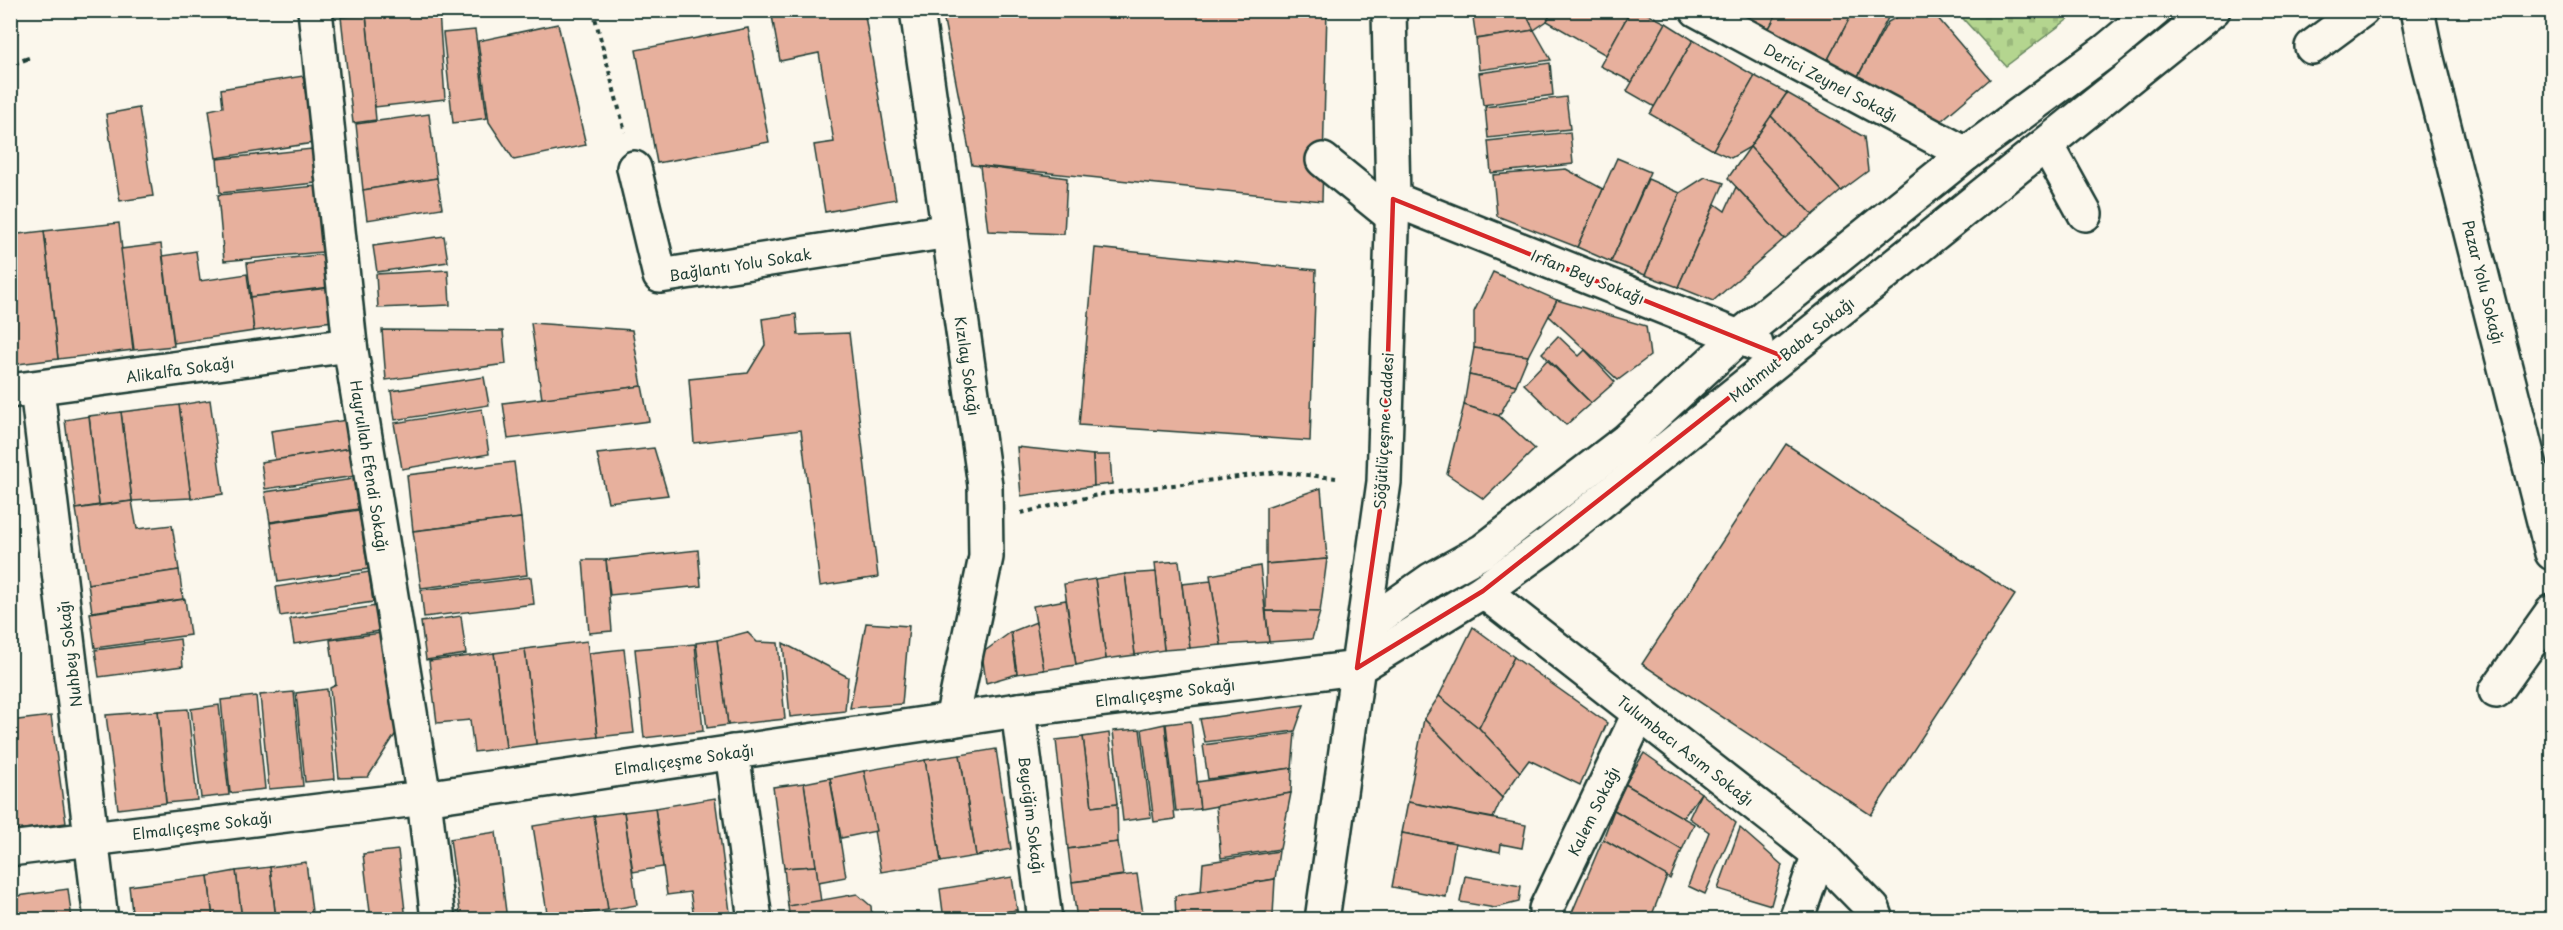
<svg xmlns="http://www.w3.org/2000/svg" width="2563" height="930" font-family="'Playpen Sans',sans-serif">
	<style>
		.cemetery { fill: url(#cemetery-stones); stroke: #6a8962; stroke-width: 1.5 }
		.building { fill: #e7b09d; stroke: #1f3d34; stroke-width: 1.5 }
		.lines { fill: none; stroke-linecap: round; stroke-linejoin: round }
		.minor-casing { stroke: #1f3d34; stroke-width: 38 }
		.major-casing { stroke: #1f3d34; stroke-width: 38 }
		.path { stroke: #1f3d34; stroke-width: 4; stroke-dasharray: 4.5 4.5; stroke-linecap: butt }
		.minor { stroke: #fbf7ec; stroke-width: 33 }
		.major { stroke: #fbf7ec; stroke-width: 33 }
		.rail { stroke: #1f3d34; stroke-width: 4.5; stroke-dasharray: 9 4.5; stroke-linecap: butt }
		.marked { fill: none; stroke: #d62828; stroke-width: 4.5; stroke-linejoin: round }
		.labels { text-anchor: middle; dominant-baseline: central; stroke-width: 4.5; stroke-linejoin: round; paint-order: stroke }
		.street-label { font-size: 15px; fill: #1f3d34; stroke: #fbf7ec }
	</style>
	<defs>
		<pattern id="cemetery-stones" width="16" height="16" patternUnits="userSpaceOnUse" patternTransform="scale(1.5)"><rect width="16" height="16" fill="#b4d58f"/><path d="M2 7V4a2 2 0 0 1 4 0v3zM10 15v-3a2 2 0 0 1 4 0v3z" fill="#9ab87c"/></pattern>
	</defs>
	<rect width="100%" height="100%" fill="#fbf7ec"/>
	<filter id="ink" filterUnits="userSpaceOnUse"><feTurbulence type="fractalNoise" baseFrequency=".0167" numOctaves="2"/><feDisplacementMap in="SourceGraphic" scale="12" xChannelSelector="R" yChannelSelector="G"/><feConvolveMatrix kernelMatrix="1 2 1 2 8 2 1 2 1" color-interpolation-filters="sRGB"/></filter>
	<g filter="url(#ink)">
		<!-- cemetery -->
		<polygon class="cemetery" points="1956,11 2079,11 2006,66"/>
		<!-- building -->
		<g class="building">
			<polygon points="771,10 864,10 896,199 825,212 814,145 834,142 819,53 780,61"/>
			<polygon points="942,10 1327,10 1322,201 972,165"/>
			<polygon points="1472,10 1524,10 1534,30 1476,39"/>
			<polygon points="1524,10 1553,10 1547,21 1534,30"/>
			<polygon points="1553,10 1631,10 1606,55 1547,21"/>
			<polygon points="1631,10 1640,10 1666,23 1632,82 1600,66"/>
			<polygon points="1730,10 1779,10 1767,32"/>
			<polygon points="1779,10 1854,10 1825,65 1767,32"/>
			<polygon points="1854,10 1892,10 1856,80 1825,65"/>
			<polygon points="1909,10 1931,10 1990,79 1935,126 1856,80 1888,22"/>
			<polygon points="439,12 445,99 375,107 366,15"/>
			<polygon points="366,15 376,120 353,123 341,17"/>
			<polygon points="1666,23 1693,40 1655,107 1627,91"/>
			<polygon points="558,24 586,145 514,160 489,122 478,41"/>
			<polygon points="748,28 769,142 657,163 636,50"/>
			<polygon points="475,30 487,118 453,123 443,33"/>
			<polygon points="1534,30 1551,60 1479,70 1476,39"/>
			<polygon points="1693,40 1755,76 1713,150 1650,114"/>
			<polygon points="1550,63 1553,95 1483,105 1479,73"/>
			<polygon points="303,76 313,143 216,158 209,110 223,107 221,89"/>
			<polygon points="1755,76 1787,93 1750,147 1731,158 1713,150"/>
			<polygon points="1787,93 1864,137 1868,171 1841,191 1771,116"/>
			<polygon points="1566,97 1570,129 1488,138 1485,107"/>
			<polygon points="139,108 153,196 120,201 106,114"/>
			<polygon points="429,114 437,178 363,190 356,124"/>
			<polygon points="1771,116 1841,191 1813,215 1750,147"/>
			<polygon points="1570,132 1573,164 1491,173 1488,141"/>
			<polygon points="1750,147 1813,215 1784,239 1728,178"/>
			<polygon points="312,149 315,183 220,193 217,159"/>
			<polygon points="1617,158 1650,172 1611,262 1577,247"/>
			<polygon points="980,166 1067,178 1064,234 988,231"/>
			<polygon points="1566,169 1603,189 1577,247 1497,216 1493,175"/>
			<polygon points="1705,177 1724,183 1678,287 1645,275 1680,193"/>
			<polygon points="437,178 442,208 367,220 363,190"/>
			<polygon points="1648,179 1680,193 1645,275 1611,262"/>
			<polygon points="317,186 322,252 224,261 218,195"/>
			<polygon points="1736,187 1784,239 1713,301 1678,287 1715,204 1725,211"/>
			<polygon points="119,223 133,350 58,359 44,231"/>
			<polygon points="44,231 58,359 10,365 10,235"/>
			<polygon points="444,236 448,262 377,272 373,246"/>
			<polygon points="161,244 174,346 134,350 121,249"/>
			<polygon points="1095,248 1316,270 1310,441 1079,425"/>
			<polygon points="196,251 200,281 247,274 254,331 174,343 163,256"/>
			<polygon points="326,254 330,287 251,297 247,263"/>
			<polygon points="448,270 450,305 378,308 376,274"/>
			<polygon points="1493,272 1557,300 1528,356 1474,348 1474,312"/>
			<polygon points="329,288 333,321 254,331 250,297"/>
			<polygon points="1557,300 1646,326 1650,356 1618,380 1549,316"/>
			<polygon points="796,314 798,335 849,333 878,577 820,586 801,430 694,443 689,379 748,373 765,345 762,319"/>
			<polygon points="531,323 632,330 642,386 542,399"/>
			<polygon points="382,330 503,331 506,364 386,380"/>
			<polygon points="1558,336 1579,356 1585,350 1615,382 1591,403 1542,353"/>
			<polygon points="1474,348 1528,356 1516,385 1469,375"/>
			<polygon points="1547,360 1591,403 1566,425 1524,384"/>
			<polygon points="1469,375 1516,385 1499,416 1464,405"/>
			<polygon points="484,377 489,405 395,420 391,391"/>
			<polygon points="642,386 649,421 508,439 503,403"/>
			<polygon points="210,400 223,494 191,499 179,405"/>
			<polygon points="179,405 191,498 132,501 121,412"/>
			<polygon points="1464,405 1499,416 1535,449 1484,499 1447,474"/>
			<polygon points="482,409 489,454 402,469 394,423"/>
			<polygon points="121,412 132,501 99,505 89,416"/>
			<polygon points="89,416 99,505 76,509 65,420"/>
			<polygon points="347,420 351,448 275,460 271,431"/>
			<polygon points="1786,444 2015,595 1871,815 1642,664"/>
			<polygon points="1017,447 1093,455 1094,486 1021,496"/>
			<polygon points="351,448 355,476 265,489 261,462"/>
			<polygon points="654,448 668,495 608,502 597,454"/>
			<polygon points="1093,455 1110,455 1112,484 1094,486"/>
			<polygon points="514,462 521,518 413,531 407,475"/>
			<polygon points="353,479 358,509 270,522 265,492"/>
			<polygon points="1321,488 1327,559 1266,564 1266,507"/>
			<polygon points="132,501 137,529 172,525 179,570 88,584 76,509"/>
			<polygon points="359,510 368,569 278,582 270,523"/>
			<polygon points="521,518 527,575 421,588 413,531"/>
			<polygon points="698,550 701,586 610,595 606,560"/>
			<polygon points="1327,559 1320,612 1266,611 1266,564"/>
			<polygon points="583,560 606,560 612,631 589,633"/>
			<polygon points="1179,561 1190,648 1164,650 1155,563"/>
			<polygon points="1260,566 1269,642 1221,645 1210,575"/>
			<polygon points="179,570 183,599 92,612 88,584"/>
			<polygon points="369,572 373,602 280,616 276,587"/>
			<polygon points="1156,572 1164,650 1135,655 1125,574"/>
			<polygon points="1125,574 1135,655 1106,659 1095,579"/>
			<polygon points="531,577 534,604 424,617 421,590"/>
			<polygon points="1095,579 1106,659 1076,665 1064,584"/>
			<polygon points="1211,581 1221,645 1190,648 1182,584"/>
			<polygon points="185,599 190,635 95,648 90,613"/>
			<polygon points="1066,600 1076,665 1044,670 1033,606"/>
			<polygon points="376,606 380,631 294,644 290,619"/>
			<polygon points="1266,611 1320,612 1312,639 1269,642"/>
			<polygon points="461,616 466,654 426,660 421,622"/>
			<polygon points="1036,622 1044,670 1017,674 1011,632"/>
			<polygon points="866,623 909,626 902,704 850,708"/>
			<polygon points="1473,627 1514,657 1479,728 1439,696"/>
			<polygon points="747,632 757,642 778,643 785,719 728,725 717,640"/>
			<polygon points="1011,632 1017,674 986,683 982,653"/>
			<polygon points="381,633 398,730 368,777 339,778 330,688 336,685 330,640"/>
			<polygon points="180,639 183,666 99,677 95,650"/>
			<polygon points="717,640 728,725 707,728 696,643"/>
			<polygon points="587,641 598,737 536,744 525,649"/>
			<polygon points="783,643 848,677 845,711 790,717"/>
			<polygon points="695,644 703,731 644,738 635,649"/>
			<polygon points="525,649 536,744 506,748 494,653"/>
			<polygon points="624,649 634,733 598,737 589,653"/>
			<polygon points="494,653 506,748 474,752 470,720 437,723 429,661"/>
			<polygon points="1514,657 1607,723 1580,785 1529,760 1520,772 1479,728"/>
			<polygon points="327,689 335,779 305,782 296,693"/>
			<polygon points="294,692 303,786 269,789 260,695"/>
			<polygon points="256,696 265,789 230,793 221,700"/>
			<polygon points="1439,696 1479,728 1520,772 1502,798 1424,719"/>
			<polygon points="219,705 229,795 201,798 191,709"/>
			<polygon points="1304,705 1295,731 1205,742 1200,719"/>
			<polygon points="188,709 197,800 166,803 158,711"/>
			<polygon points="158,711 166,803 118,809 106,715"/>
			<polygon points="51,716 66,823 11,831 10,721"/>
			<polygon points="1424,719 1502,798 1493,818 1408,802"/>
			<polygon points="1191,721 1200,809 1176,811 1166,724"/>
			<polygon points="1165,724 1175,819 1154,822 1142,729"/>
			<polygon points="1140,729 1151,817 1123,821 1113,731"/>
			<polygon points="1109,733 1117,804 1092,807 1083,737"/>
			<polygon points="1295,733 1292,768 1208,779 1203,745"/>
			<polygon points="1083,737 1092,807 1117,804 1118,842 1068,849 1056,740"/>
			<polygon points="996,749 1011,849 976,856 960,755"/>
			<polygon points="1644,753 1701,793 1683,818 1625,784"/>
			<polygon points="960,755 976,856 941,862 925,760"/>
			<polygon points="925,760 941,862 881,872 864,771"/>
			<polygon points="1292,768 1291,793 1200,809 1197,782"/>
			<polygon points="864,771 876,831 841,838 830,778"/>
			<polygon points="830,778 846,877 818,882 804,783"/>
			<polygon points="804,783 816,866 784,868 773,787"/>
			<polygon points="1625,784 1694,824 1682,850 1614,810"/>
			<polygon points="1291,793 1280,849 1221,858 1216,806"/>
			<polygon points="1701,793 1736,823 1705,894 1688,886 1709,832 1689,818"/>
			<polygon points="715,798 730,912 694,917 690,892 667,895 655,808"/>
			<polygon points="1408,802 1526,825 1522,848 1501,844 1500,852 1402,833"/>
			<polygon points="655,808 663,867 633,872 624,812"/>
			<polygon points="1614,810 1682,850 1670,879 1603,839"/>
			<polygon points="624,812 637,905 608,910 594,816"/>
			<polygon points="594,816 608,910 548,919 533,826"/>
			<polygon points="1740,828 1782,865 1771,905 1718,889"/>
			<polygon points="496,832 507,920 461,920 450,839"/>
			<polygon points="1402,833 1455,843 1446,897 1392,887"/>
			<polygon points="1603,839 1667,876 1650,920 1580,920 1571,915"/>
			<polygon points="1118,842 1123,875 1072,882 1068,849"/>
			<polygon points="398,850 406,920 371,920 363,854"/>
			<polygon points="1279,851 1275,879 1201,892 1203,863"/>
			<polygon points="306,862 313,920 276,920 270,867"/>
			<polygon points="816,866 821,902 788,906 784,868"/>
			<polygon points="270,867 276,920 242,920 236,871"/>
			<polygon points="236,871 242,920 213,920 208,876"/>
			<polygon points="1137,874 1144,920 1077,920 1072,882"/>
			<polygon points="208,876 213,920 133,920 129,886"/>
			<polygon points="1465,876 1521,886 1519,902 1495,908 1460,902"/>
			<polygon points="1012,877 1017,910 944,920 940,889"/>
			<polygon points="1275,879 1273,915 1234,920 1176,920 1175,896"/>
			<polygon points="68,889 72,920 10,920 10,897"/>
			<polygon points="857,894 871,906 872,920 790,920 788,906"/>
			<polygon points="1017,910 1019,920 951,920"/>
			<polygon points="1273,915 1273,920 1234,920"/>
		</g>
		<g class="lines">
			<defs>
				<g id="minor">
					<polyline points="315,10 350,345 424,798 438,920"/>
					<polyline points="917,10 985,485 986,557 952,720"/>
					<polyline points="1697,10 1966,154"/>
					<polyline points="2312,47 2362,10"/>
					<polyline points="2047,145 2085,214"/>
					<polyline points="1323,160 1392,216"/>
					<polyline points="634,168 660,276 949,231"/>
					<polyline points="1393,199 1756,344"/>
					<polyline points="37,389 101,920"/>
					<polyline points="10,391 350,345"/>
					<polyline points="1483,591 1819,854 1873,909 1877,920"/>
					<polyline points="1363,628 1431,580 1483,551 1627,440 1740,336 1966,154 2107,50 2155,10"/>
					<polyline points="2496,691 2552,612"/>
					<polyline points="1018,710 1045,920"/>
					<polyline points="732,752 755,920"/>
					<polyline points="10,849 424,798 1018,710 1357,668 1483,591 1547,545 2213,10"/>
					<polyline points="1546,909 1639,714"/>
					<polyline points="1796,920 1819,854"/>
				</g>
				<g id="major">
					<polyline points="2417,10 2426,55 2552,553"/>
					<polyline points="1322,920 1384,482 1393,199 1389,10"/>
				</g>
			</defs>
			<!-- minor casing -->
			<use href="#minor" class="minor-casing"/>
			<!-- major casing -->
			<use href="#major" class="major-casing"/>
			<!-- path -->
			<g class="path">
				<polyline points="593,10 625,132"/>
				<polyline points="1021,513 1102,494 1277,472 1336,478"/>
			</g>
			<!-- minor -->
			<use href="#minor" class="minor"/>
			<!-- major -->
			<use href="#major" class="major"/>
			<!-- rail -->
			<g class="rail">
				<polyline points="10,34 18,31"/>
				<polyline points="10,65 29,58"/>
			</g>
		</g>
	</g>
	<!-- marked area -->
	<path class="marked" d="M1393,199L1782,356L1483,591L1357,668L1384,482Z"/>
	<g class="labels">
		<!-- street labels -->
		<g class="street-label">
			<text transform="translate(1831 82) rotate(28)">Derici Zeynel Sokağı</text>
			<text transform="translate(740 264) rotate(-9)">Bağlantı Yolu Sokak</text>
			<text transform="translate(1588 276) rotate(22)">Irfan Bey Sokağı</text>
			<text transform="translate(2484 282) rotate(76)">Pazar Yolu Sokağı</text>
			<text transform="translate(1791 349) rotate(-39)">Mahmut Baba Sokağı</text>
			<text transform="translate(968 366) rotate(82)">Kızılay Sokağı</text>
			<text transform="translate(180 369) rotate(-8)">Alikalfa Sokağı</text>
			<text transform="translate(1383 431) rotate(-87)">Söğütlüçeşme Caddesi</text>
			<text transform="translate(370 466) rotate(81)">Hayrullah Efendi Sokağı</text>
			<text transform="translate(69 654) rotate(-97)">Nuhbey Sokağı</text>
			<text transform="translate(1165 692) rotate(-7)">Elmalıçeşme Sokağı</text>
			<text transform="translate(1686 750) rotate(38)">Tulumbacı Asım Sokağı</text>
			<text transform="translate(684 759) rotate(-8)">Elmalıçeşme Sokağı</text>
			<text transform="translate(1593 811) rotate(-64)">Kalem Sokağı</text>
			<text transform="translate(1032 815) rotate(83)">Beyciğim Sokağı</text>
			<text transform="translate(202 825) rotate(-7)">Elmalıçeşme Sokağı</text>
		</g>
	</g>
	<!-- margin -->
	<rect width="2563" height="930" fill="none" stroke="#fbf7ec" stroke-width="36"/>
	<rect x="18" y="18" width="2527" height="894" fill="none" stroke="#1f3d34" stroke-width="2" filter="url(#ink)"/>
</svg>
